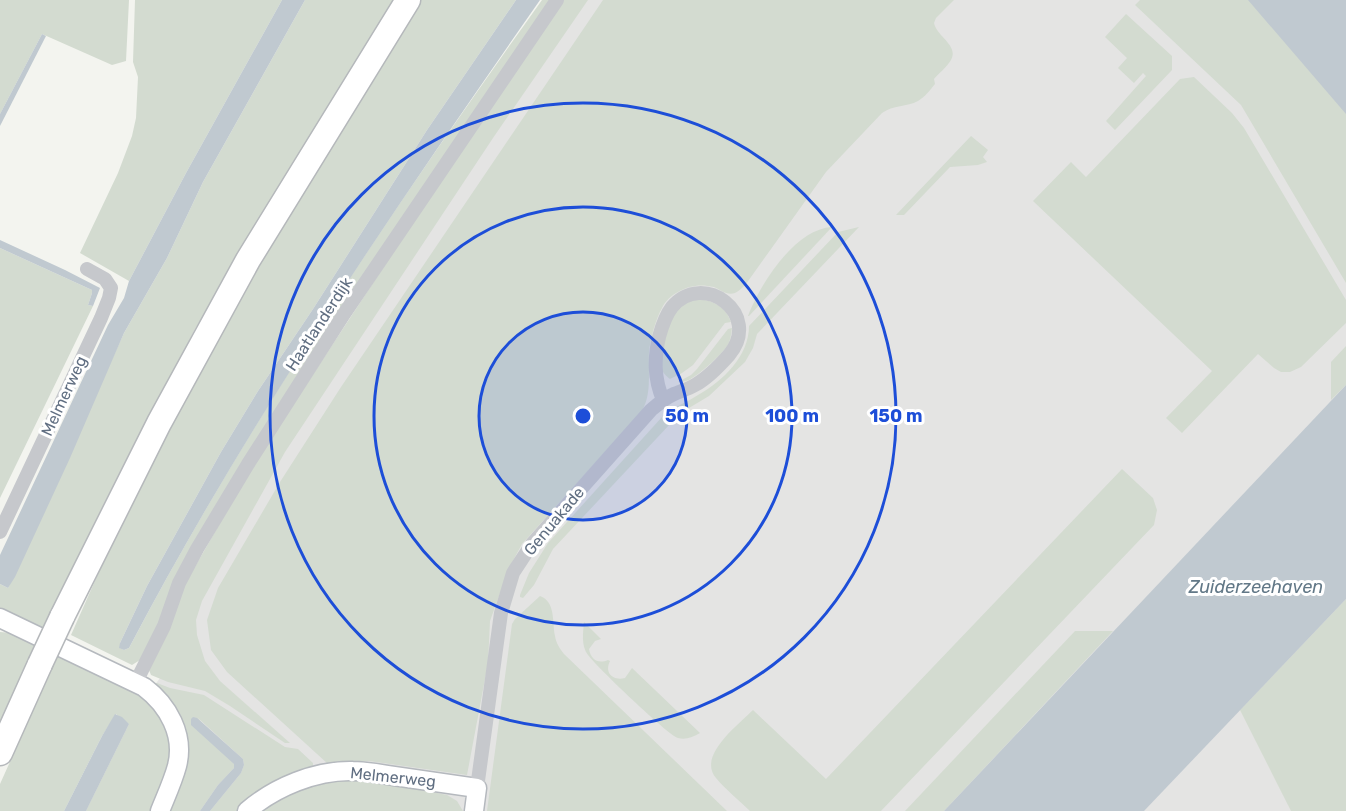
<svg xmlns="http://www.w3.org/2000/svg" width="1346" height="811" font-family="Rubik,sans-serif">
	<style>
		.built { fill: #e4e4e3 }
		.green { fill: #d3dbd0 }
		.water { fill: #c0c9d0 }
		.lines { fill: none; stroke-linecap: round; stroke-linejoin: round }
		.secondary-casing { stroke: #b5b9be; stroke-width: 21 }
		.highway-casing { stroke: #b5b8bb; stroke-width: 27 }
		.street { stroke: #c6c8cc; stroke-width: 14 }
		.secondary { stroke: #fff; stroke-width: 18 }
		.highway { stroke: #fff; stroke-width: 24 }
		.highway-bridge-casing { stroke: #b5b8bb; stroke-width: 27; stroke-linecap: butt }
		.highway-bridge { stroke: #fff; stroke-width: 24 }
		.ring { fill: none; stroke: #1d4ed8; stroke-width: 3 }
		.labels { text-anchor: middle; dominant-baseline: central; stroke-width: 6; stroke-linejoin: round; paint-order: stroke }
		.street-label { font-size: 16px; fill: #616f82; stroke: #fff }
		.water-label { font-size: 18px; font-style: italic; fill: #627887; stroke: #fff }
		.centre { fill: #1d4ed8; stroke: #fff; stroke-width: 3 }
		.ring-label { font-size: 18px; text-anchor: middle; font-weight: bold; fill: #1d4ed8; stroke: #fff; stroke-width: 6; stroke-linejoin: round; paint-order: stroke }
	</style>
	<rect width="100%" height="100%" fill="#f3f4ef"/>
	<!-- built -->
	<polygon class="built" points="577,0 1185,0 1346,178 1346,811 76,811 110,745 169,666 205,565"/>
	<!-- green -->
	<g class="green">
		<polygon points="0,0 129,0 126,61 112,65 42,34 0,114"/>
		<polygon points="135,0 282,0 186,173 129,281 80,253 118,173 132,136 136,118 138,77 133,62"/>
		<polygon points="305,0 395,0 195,329 106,504 46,630 0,609 0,584 8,588 124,333 167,258 203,182"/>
		<path d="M420,0H516L427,130L313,309L258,391L221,452L147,586L120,643V648L124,650L129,648C248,421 393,209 542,0H552L342,309L151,641L140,660L132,665L71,635L125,513L213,340Z"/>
		<polygon points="564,0 588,0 493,138 285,452 202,601 196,620 197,635 205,661 220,681 290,743 285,743 230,706 205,691 168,682 151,675 149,670 184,586 252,467 494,99"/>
		<path d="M603,0H954L936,18L934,23C937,37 959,45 951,60C947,67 939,73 934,79L935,84C930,90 925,97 918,101C907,107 893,105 882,113L826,172L746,284C743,287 739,291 735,293C727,296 721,290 714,287C702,284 689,285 678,292C672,295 665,301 662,308C656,318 650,340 649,352C648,372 652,393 642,411L522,544L509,568L490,621L488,663L467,775L369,761L328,764L227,672L211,650L207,620L218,588L280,482L341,387Z"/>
		<polygon points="1140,0 1346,0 1346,283 1241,105 1135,5"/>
		<polygon points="1126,14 1172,56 1172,70 1115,130 1106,121 1146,76 1143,73 1134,83 1118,68 1127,58 1105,37"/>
		<polygon points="1194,77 1232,113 1244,128 1346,300 1346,323 1301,367 1290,372 1281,372 1274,368 1258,354 1182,433 1166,418 1212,371 1033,201 1071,162 1086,177 1180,79"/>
		<polygon points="971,136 988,150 983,157 987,162 978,165 950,167 904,215 896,215"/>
		<path d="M832,227L749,316H748C760,284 795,229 832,227Z"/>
		<path d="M859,227L757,334L753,348L745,362L709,396L689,408L671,423L553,549L534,585L523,598L520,597V595L529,573L548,543L662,417C673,407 686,403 698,395C723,381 749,356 749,326L838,232Z"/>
		<polygon points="0,248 92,290 92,293 88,305 93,306 0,498"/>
		<path d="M700,299C715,302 725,306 731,322L725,323L693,365L682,373L670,379C666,376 663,373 661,368C659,359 669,320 675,312C682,303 690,301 700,299Z"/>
		<path d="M732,328C731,334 731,340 727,346C722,354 701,373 692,378C688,381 683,382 678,382L691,375L697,369L728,329Z"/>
		<polygon points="1346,346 1346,385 1331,400 1331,362"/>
		<path d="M1122,469L1153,498L1157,510L1154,525L881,811H750C739,800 726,790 716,778C697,756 738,725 753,710L826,779Z"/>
		<path d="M540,596C556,602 552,622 555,636C556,643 560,649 564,654L727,811H487L512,624L515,619Z"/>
		<polygon points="1346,599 1346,811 1291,811 1240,710"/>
		<path d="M584,622L601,639L595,641L589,649C591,660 598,664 608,660L610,661C604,673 613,681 625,678L632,668L700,733C693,737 686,740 678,738C669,736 595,665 588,655C581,646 583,633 584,622Z"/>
		<polygon points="1075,631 1113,631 944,811 905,811"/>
		<polygon points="0,632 12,633 40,643 0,734"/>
		<polygon points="59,653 150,699 171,736 170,764 152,811 86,811 129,724 116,714 102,736 64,811 0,811 0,784"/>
		<path d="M155,683H157L170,688L204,695L285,747L298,749L313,763V769L257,792L237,811H210L241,773L244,765L243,759L198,718L234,764V768L218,785L200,811H170C173,802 178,794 181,785C189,765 189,731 179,712C174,702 163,692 155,683Z"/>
		<path d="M354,779L378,781L447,795L457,801L463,811H260C292,791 316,783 354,779Z"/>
	</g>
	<!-- water -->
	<g class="water">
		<polygon points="282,0 305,0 203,182 167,258 124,333 70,458 15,577 8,588 0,584 0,555 108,325 124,298 129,281 186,173"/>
		<path d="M516,0H540C394,210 248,421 129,648L124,650L119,648L120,643L147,586L221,452L258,391L313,309L427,130Z"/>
		<polygon points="1248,0 1346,0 1346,114"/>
		<polygon points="42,34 46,36 0,126 0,114"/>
		<polygon points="0,240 65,270 100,288 93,306 88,305 92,293 92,290 0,248"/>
		<polygon points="1346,385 1346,599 1144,811 944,811"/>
		<polygon points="115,714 122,717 129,724 86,811 64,811 102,736"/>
		<polygon points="193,717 197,718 243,759 244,765 241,773 210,811 200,811 218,785 234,768 234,764 191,725 191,719"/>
	</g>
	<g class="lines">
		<defs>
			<g id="secondary">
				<path d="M0,618L144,687C168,705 185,735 177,766C173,781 166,796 160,811"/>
				<path d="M247,811C275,787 316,770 353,771C367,771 381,774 394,776C422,780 450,784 477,788L474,811"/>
			</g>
			<g id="highway">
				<polyline points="62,617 159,423 248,260 408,0"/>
				<polyline points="0,753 40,664"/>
			</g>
		</defs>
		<!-- secondary casing -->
		<use href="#secondary" class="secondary-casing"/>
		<!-- highway casing -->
		<use href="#highway" class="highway-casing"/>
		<!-- street -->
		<g class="street">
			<polyline points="0,532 101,318 109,298 111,288 105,279 87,269"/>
			<polyline points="136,682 164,626 179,583 197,549 248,464 344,314 557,0"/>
			<path d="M477,788L501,613L513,573L532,544L651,410C658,404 665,398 674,394C681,391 688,389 695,385C706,379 721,364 729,355C763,314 703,270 672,307C665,316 662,326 659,337C654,359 654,378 663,400"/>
		</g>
		<!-- secondary -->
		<use href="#secondary" class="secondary"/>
		<!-- highway -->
		<use href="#highway" class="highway"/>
		<defs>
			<polyline id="highway-bridge" points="40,664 62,617"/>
		</defs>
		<!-- highway-bridge casing -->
		<use href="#highway-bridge" class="highway-bridge-casing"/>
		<!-- highway-bridge -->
		<use href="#highway-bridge" class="highway-bridge"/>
	</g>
	<!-- distance rings -->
	<circle cx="583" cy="416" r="104" fill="#1d4ed8" fill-opacity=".12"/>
	<g class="ring">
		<circle cx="583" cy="416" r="104"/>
		<circle cx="583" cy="416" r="209"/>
		<circle cx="583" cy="416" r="313"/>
	</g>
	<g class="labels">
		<!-- street labels -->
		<g class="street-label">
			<text transform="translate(319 324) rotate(-57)">Haatlanderdijk</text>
			<text transform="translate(64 396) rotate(-65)">Melmerweg</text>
			<text transform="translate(554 521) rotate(-50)">Genuakade</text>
			<text transform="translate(393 777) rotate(6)">Melmerweg</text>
		</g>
		<!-- water labels -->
		<g class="water-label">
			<text x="1256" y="587">Zuiderzeehaven</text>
		</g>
	</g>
	<circle cx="583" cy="416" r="9" class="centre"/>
	<g class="ring-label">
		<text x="687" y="422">50 m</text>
		<text x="792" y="422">100 m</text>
		<text x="896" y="422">150 m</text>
	</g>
</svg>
